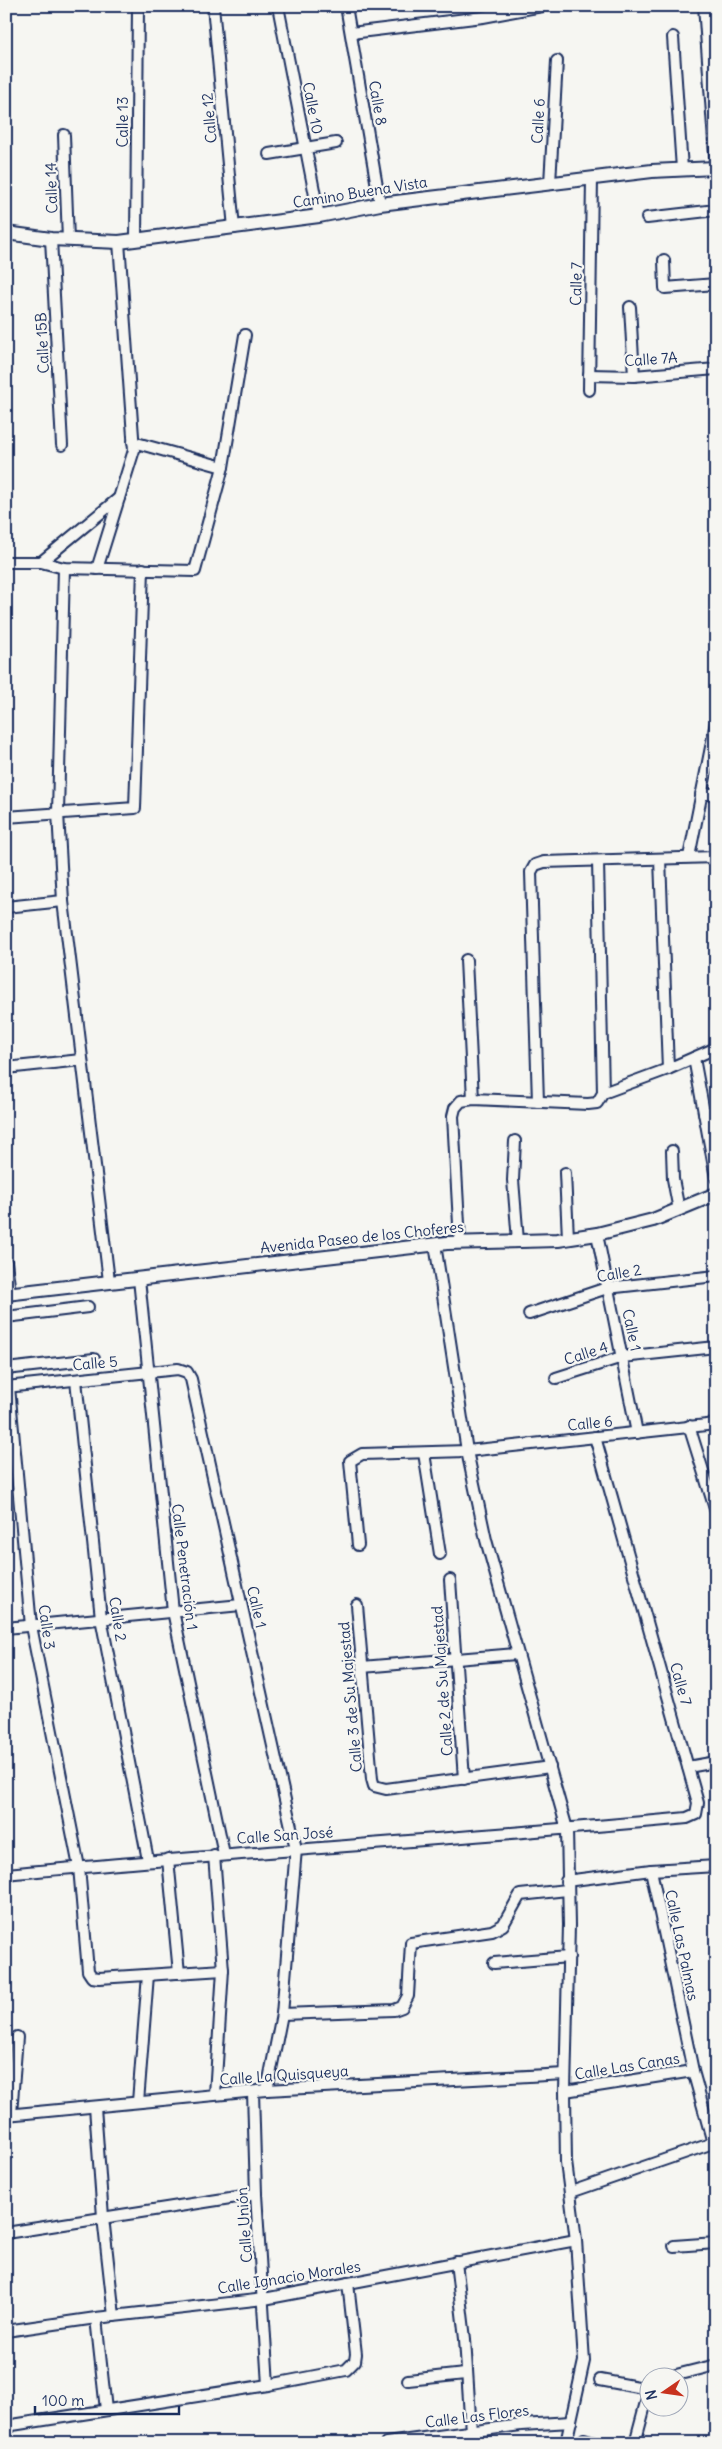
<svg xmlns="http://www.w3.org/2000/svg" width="722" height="2449" font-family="Delius,sans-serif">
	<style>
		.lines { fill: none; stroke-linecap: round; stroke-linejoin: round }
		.minor-casing { stroke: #1b2f5e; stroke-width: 14 }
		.tertiary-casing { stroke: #1b2f5e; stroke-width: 16 }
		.minor { stroke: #f6f6f2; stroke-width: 10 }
		.tertiary { stroke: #f6f6f2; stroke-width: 12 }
		.labels { text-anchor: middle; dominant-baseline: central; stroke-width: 4.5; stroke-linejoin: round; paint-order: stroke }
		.street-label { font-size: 15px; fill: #1b2f5e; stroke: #f6f6f2 }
	</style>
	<rect width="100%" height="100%" fill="#f6f6f2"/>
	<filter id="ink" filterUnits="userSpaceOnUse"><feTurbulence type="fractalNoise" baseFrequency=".02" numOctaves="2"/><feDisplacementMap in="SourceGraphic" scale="10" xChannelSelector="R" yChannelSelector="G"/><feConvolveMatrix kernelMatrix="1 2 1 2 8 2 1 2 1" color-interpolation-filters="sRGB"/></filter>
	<g filter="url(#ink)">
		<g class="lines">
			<defs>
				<g id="minor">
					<polyline points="213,6 234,228"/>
					<polyline points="278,6 319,216"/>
					<polyline points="346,6 380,204"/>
					<polyline points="704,6 716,168"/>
					<polyline points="351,33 483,17 542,6"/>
					<polyline points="673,37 682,169"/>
					<polyline points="64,135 68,240"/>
					<polyline points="269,154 336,143"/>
					<polyline points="550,183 557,61"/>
					<polyline points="647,218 716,210"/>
					<polyline points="51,239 62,445"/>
					<polyline points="136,239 138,6"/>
					<polyline points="664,260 665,288 716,284"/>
					<polyline points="630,307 634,376"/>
					<polyline points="589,375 634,376 716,369"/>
					<polyline points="589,390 592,178"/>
					<polyline points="133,442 223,467"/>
					<polyline points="6,562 41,562 119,498"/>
					<polyline points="41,562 64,568 195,571 223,467 245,335"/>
					<polyline points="64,568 58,813 63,901 109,1281"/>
					<polyline points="97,569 134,450 119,242"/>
					<polyline points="701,794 716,794"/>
					<polyline points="6,817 135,808 143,569"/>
					<polyline points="689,857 716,722"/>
					<polyline points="660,859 668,1069"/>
					<polyline points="6,907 63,901"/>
					<polyline points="466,960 473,1099"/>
					<polyline points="694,1058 716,1178"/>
					<polyline points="6,1068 81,1060"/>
					<polyline points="603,1093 668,1069 716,1048"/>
					<polyline points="538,1102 531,872 535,865 544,862 716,857"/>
					<polyline points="704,1114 716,1110"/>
					<polyline points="515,1141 513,1180 518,1241"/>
					<polyline points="672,1151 673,1179 679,1210"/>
					<polyline points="565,1173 568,1238"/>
					<polyline points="597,1234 637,1433"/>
					<polyline points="460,1242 453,1116 455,1108 461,1101 473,1099 588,1104 597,1103 603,1093 598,861"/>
					<polyline points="435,1244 467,1451 486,1540 567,1829 569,1925 565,2091 566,2162 576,2240 584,2361 566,2443"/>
					<polyline points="6,1262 10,1293"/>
					<polyline points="139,1279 173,1611 224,1854"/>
					<polyline points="529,1314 607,1288 716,1276"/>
					<polyline points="6,1317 88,1307"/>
					<polyline points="6,1369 94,1359"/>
					<polyline points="556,1378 622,1357 716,1347"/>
					<polyline points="76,1380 101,1618 148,1860"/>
					<polyline points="6,1387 178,1369 187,1372 191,1379 296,1849 282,2014 267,2090"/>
					<polyline points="9,1387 31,1626 79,1867 88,1971 92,1977 99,1978 223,1970"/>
					<polyline points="689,1426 716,1512"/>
					<polyline points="424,1453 440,1554"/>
					<polyline points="358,1545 350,1461 362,1454 467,1451 716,1424"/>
					<polyline points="450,1580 464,1779"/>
					<polyline points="357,1605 372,1779 374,1786 386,1789 550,1767"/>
					<polyline points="6,1628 241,1605"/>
					<polyline points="362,1667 516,1654"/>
					<polyline points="688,1767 716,1762"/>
					<polyline points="214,1855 223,1970 215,2094"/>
					<polyline points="168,1859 179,1973"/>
					<polyline points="651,1870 693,2071 713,2143"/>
					<path d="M6,1874C233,1853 460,1839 687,1818L696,1814L698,1803L595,1437"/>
					<polyline points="566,1881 651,1870 716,1866"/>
					<polyline points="494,1963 569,1957"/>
					<polyline points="282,2014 394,2010 402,2007 408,1996 411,1943 492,1931 503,1925 520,1895 567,1890"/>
					<polyline points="565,2091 693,2071"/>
					<polyline points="253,2092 256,2194 268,2385"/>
					<polyline points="138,2102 148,1975"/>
					<polyline points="95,2107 103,2217 114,2316"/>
					<polyline points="11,2114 17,2037"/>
					<polyline points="6,2115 267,2090 565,2074"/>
					<polyline points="571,2192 716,2142"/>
					<polyline points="6,2233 256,2194"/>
					<polyline points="674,2246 716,2243"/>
					<polyline points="456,2262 465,2339 471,2432"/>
					<polyline points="96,2318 106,2410"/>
					<polyline points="6,2331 96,2318 264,2299 576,2240"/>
					<polyline points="672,2376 716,2365"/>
					<polyline points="408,2380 465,2374"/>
					<polyline points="600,2380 649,2389"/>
					<polyline points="6,2426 268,2385 346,2370 355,2361 356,2354 348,2283"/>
					<polyline points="584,2439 599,2443"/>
					<polyline points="386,2443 521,2425 571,2422"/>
					<polyline points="635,2443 650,2387"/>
				</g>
				<g id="tertiary">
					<polyline points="6,233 51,239 119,242 319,216 380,204 652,171 715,168 716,172"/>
					<polyline points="6,1294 447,1243 558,1240 597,1234 653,1220 716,1194"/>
				</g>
			</defs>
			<!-- minor casing -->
			<use href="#minor" class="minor-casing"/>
			<!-- tertiary casing -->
			<use href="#tertiary" class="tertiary-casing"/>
			<!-- minor -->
			<use href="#minor" class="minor"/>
			<!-- tertiary -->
			<use href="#tertiary" class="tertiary"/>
		</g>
	</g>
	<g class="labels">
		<!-- street labels -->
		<g class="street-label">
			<text transform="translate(378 103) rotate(80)">Calle 8</text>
			<text transform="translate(313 108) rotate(79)">Calle 10</text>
			<text transform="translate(209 118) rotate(-95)">Calle 12</text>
			<text transform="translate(538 121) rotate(-87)">Calle 6</text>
			<text transform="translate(122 122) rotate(-90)">Calle 13</text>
			<text transform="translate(51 188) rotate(-92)">Calle 14</text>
			<text transform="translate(360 192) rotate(-9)">Camino Buena Vista</text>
			<text transform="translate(576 284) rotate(-89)">Calle 7</text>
			<text transform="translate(42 343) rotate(-93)">Calle 15B</text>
			<text transform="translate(651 359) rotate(-4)">Calle 7A</text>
			<text transform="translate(362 1237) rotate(-6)">Avenida Paseo de los Choferes</text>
			<text transform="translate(619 1273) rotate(-10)">Calle 2</text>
			<text transform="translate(632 1330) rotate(78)">Calle 1</text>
			<text transform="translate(586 1353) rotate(-18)">Calle 4</text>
			<text transform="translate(95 1363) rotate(-5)">Calle 5</text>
			<text transform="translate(590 1423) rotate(-6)">Calle 6</text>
			<text transform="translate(185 1567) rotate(83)">Calle Penetración 1</text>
			<text transform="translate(257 1607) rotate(77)">Calle 1</text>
			<text transform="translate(118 1619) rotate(81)">Calle 2</text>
			<text transform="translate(47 1627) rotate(82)">Calle 3</text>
			<text transform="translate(442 1681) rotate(-94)">Calle 2 de Su Majestad</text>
			<text transform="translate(681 1684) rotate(74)">Calle 7</text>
			<text transform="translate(350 1697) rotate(-95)">Calle 3 de Su Majestad</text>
			<text transform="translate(285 1835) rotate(-4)">Calle San José</text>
			<text transform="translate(682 1945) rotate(78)">Calle Las Palmas</text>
			<text transform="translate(627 2066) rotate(-9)">Calle Las Canas</text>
			<text transform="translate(284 2075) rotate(-4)">Calle La Quisqueya</text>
			<text transform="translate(244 2225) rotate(-94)">Calle Unión</text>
			<text transform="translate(289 2277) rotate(-9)">Calle Ignacio Morales</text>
			<text transform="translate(477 2416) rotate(-7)">Calle Las Flores</text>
		</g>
	</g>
	<!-- margin -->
	<rect width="722" height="2449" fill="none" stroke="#f6f6f2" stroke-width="25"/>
	<rect x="12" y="12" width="697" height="2424" fill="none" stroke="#1b2f5e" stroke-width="2" filter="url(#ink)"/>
	<!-- north arrow -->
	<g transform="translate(664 2392) rotate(257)"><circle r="24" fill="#f6f6f2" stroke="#9ea6b7"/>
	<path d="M0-4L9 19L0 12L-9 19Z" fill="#c8321e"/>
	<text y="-8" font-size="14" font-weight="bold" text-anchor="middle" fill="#1b2f5e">N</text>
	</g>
	<!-- scale -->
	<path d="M35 2406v8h144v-8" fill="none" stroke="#1b2f5e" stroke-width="2.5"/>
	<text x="42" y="2406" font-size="15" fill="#1b2f5e" stroke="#f6f6f2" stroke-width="4" paint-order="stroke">100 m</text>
</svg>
